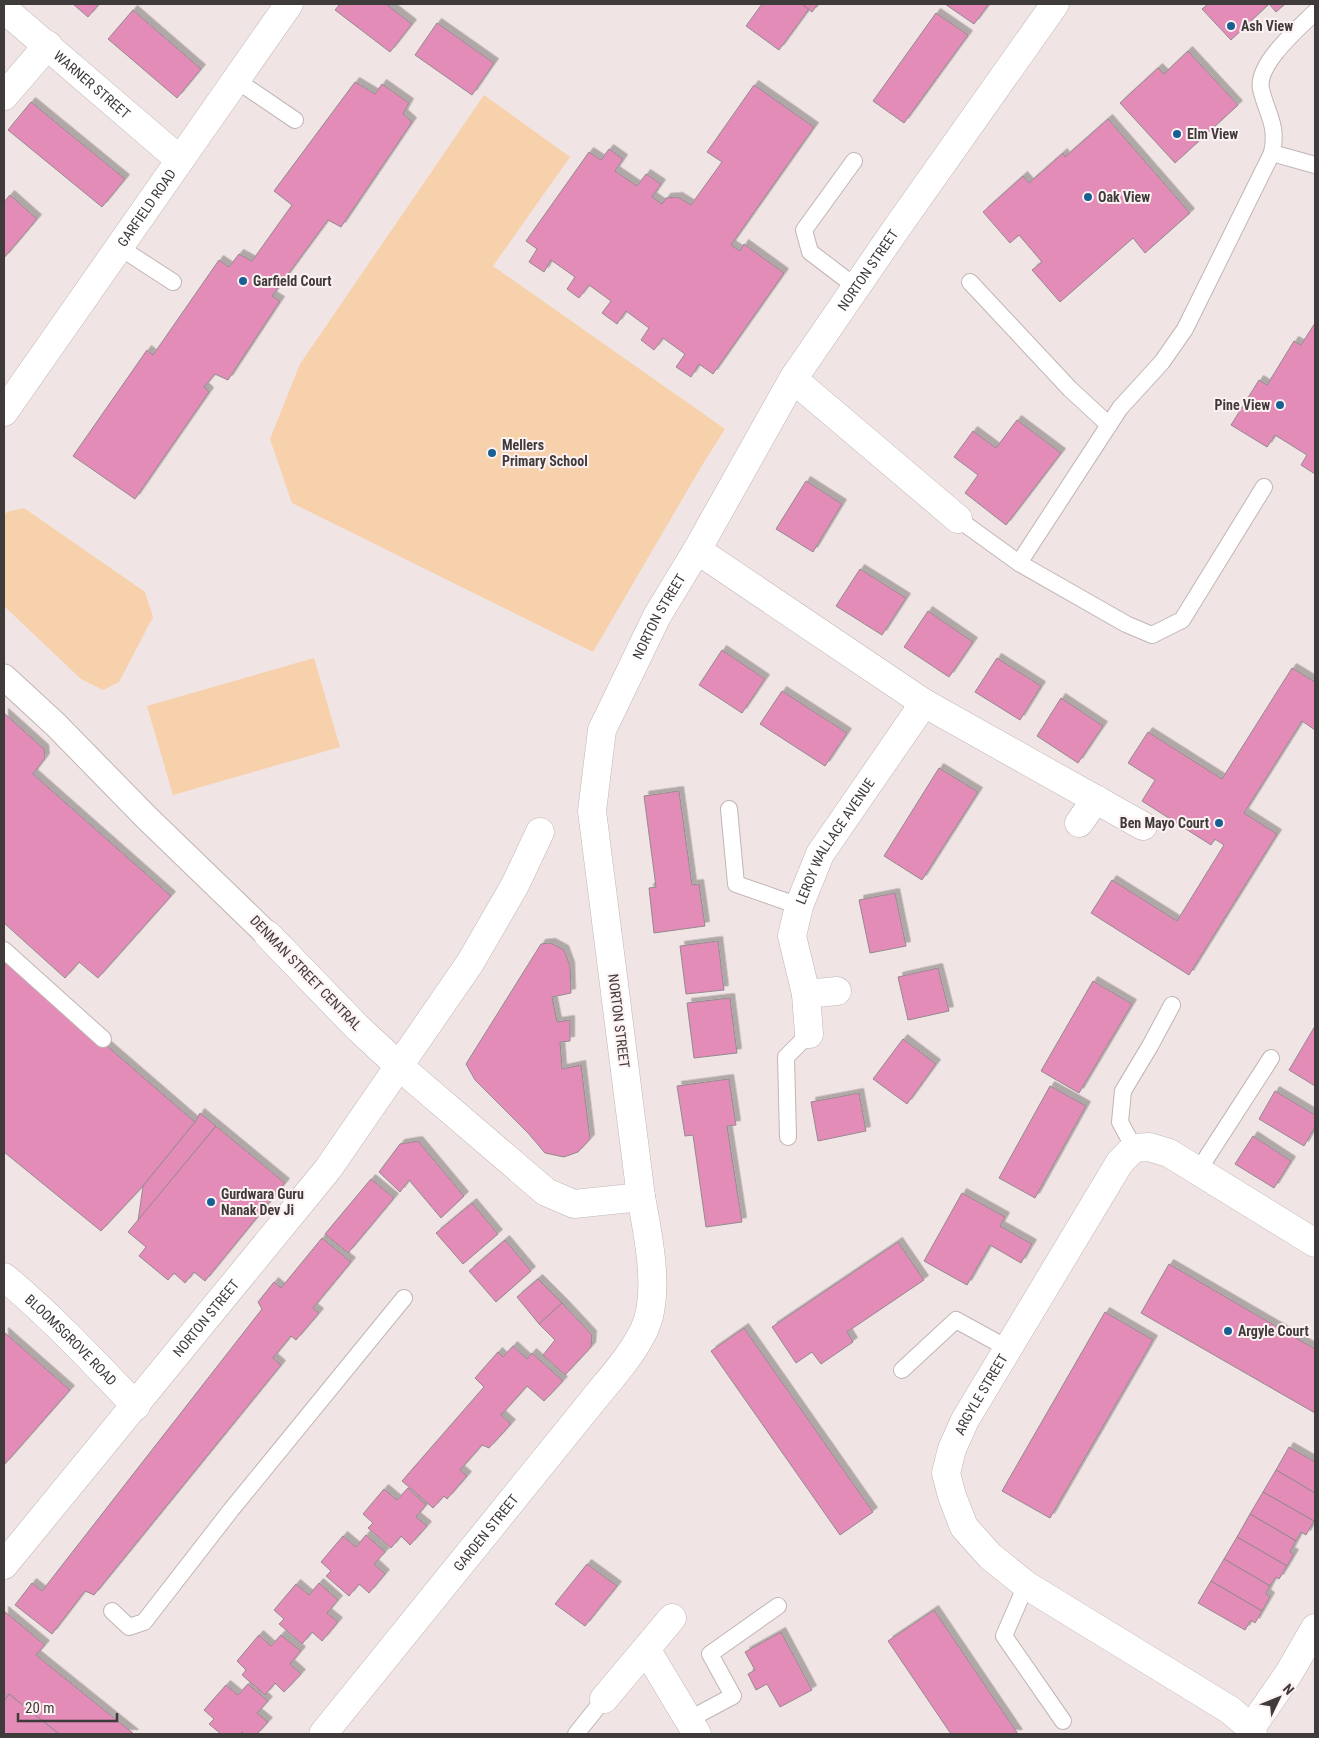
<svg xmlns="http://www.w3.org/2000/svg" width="1319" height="1738" font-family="'Roboto Condensed',sans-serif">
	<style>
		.green { fill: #f7d1ab }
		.building { fill: #e28cb7; stroke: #948a8e; filter: url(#shadow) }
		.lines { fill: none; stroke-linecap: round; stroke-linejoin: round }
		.service-casing { stroke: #c1b5b5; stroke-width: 18 }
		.pedestrian-casing { stroke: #c1b5b5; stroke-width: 27 }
		.minor-casing { stroke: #c1b5b5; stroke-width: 29 }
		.service { stroke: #fff; stroke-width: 16 }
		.pedestrian { stroke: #fff; stroke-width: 25 }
		.minor { stroke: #fff; stroke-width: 28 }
		.poi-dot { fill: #186094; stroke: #fdf1f2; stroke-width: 2 }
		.labels { text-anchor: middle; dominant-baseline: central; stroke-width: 4; stroke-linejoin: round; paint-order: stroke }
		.poi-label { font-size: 14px; font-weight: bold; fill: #403b3b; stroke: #fdf1f2; text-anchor: start }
		.street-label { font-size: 14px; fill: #403b3b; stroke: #fdf1f2 }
	</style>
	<defs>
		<filter id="shadow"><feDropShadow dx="4.5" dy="-4.5" stdDeviation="0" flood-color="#0004"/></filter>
	</defs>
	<rect width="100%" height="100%" fill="#f0e4e4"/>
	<!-- green -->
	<g class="green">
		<polygon points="484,95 570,157 493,266 725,429 701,467 593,652 292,503 270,439 300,364"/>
		<polygon points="24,508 145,592 153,617 119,682 103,690 81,679 4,606 4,515 7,512"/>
		<polygon points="314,658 340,747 173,795 147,706"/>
	</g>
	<!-- building -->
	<g class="building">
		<polygon points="73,4 99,4 88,17"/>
		<polygon points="340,4 386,4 412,24 390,52 335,10"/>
		<polygon points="762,4 802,4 809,9 779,50 746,26"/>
		<polygon points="802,4 818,4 812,12"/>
		<polygon points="945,4 989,4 974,24"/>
		<polygon points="1208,4 1285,4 1276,12 1269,4 1231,40 1202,9"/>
		<polygon points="133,10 201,69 177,98 108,39"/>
		<polygon points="936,13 968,35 904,123 873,101"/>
		<polygon points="437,23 494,63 472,95 415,55"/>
		<polygon points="1188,51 1238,105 1175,163 1120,103 1158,68 1164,74"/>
		<polygon points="355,82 375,94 382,84 409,103 403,114 412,122 341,227 328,220 272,296 280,301 228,380 215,374 204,387 209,392 135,499 73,456 147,350 153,355 219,260 229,267 239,254 252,261 292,205 274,191"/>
		<polygon points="754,85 814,127 731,245 740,251 744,244 784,273 713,374 699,364 691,377 676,367 685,354 663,338 654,350 641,340 649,328 626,311 617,324 602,313 611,301 589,285 579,298 567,289 575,277 551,260 544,272 529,262 537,249 526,241 589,152 601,160 609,149 623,159 615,171 637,186 646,174 661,184 652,197 662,204 666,198 678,197 691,205 722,162 707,152"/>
		<polygon points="31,102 125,179 102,207 8,130"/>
		<polygon points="1108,119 1190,213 1145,253 1133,238 1060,302 1032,270 1042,262 1019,235 1010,243 983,212 1023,176 1029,183 1063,153 1065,157"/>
		<polygon points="10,195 37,219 4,258 4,202"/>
		<polygon points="1315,323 1315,474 1301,465 1307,455 1275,435 1267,447 1231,425 1259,380 1267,385 1294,341 1301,345"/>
		<polygon points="1017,420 1061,453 1006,525 965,493 978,475 954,457 973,431 996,448"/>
		<polygon points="806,481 842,504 813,552 776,529"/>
		<polygon points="860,569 906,598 882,635 836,606"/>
		<polygon points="928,611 973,642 949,677 904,647"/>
		<polygon points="722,650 765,679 742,713 699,685"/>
		<polygon points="997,658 1041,686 1020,720 975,692"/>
		<polygon points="1292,668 1315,682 1315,730 1302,721 1244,813 1277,834 1189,975 1091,913 1112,880 1177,921 1224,845 1215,839 1211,845 1142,801 1155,780 1128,763 1148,732 1222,779"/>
		<polygon points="782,691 847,733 825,766 760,724"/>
		<polygon points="1061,698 1103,726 1078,763 1037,736"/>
		<polygon points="4,713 44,749 45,758 33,774 171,896 98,978 79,962 65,978 4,923"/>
		<polygon points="939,768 978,792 922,880 884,856"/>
		<polygon points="679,791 692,885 699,884 705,926 654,933 649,888 656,887 644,796"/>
		<polygon points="895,893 906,946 870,953 859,900"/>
		<polygon points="718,941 724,990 686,994 680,946"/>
		<polygon points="551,943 564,950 570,966 571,993 552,997 557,1022 570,1020 570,1041 560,1042 562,1069 581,1065 590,1139 578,1152 564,1157 545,1153 528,1133 475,1080 466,1064 541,944"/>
		<polygon points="4,957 195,1122 143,1186 101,1231 4,1152"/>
		<polygon points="938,968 949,1011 908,1020 898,977"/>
		<polygon points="1093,981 1132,1004 1079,1093 1041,1071"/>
		<polygon points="730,998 737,1053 694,1058 687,1003"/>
		<polygon points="1315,1026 1315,1086 1289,1070"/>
		<polygon points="903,1039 936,1064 907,1104 873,1079"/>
		<polygon points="729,1079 736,1125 727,1126 742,1222 706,1227 693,1135 685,1136 677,1086"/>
		<polygon points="1050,1086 1086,1106 1035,1198 999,1178"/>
		<polygon points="1275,1091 1315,1115 1315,1127 1304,1146 1259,1119"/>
		<polygon points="859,1093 866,1131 818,1141 811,1102"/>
		<polygon points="200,1113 216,1126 138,1221 143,1186 195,1122"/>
		<polygon points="216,1126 285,1183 205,1281 194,1272 185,1283 174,1273 168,1280 139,1256 146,1247 128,1232"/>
		<polygon points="1253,1136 1291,1161 1274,1188 1235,1164"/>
		<polygon points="418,1141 464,1196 441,1218 409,1180 400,1192 379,1172 400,1144"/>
		<polygon points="371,1179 394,1198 348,1253 325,1234"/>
		<polygon points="962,1193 1005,1217 1000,1226 1032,1244 1021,1263 990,1245 967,1285 924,1261"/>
		<polygon points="472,1203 498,1234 463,1264 436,1233"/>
		<polygon points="322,1238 351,1262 313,1308 319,1313 296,1340 291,1336 273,1358 281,1365 94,1595 85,1591 52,1634 15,1605 32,1583 42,1591 262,1309 258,1302 274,1282 281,1288"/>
		<polygon points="505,1240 531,1271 496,1302 469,1271"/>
		<polygon points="898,1242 924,1280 847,1332 853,1342 821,1364 812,1352 796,1363 772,1327"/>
		<polygon points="1169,1264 1315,1349 1315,1413 1141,1313"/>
		<polygon points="538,1279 562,1303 539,1324 517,1297"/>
		<polygon points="562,1303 592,1335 591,1347 565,1375 543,1355 555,1340 539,1324"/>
		<polygon points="1105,1312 1153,1340 1050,1518 1002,1491"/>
		<polygon points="744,1328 873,1512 840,1535 711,1351"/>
		<polygon points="4,1332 70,1390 4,1465"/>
		<polygon points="513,1346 527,1359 532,1353 563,1381 544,1401 527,1386 501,1415 511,1424 489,1448 482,1445 460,1470 467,1476 447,1499 444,1496 433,1508 402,1481 484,1387 475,1378 498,1352 503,1357"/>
		<polygon points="1289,1447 1315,1462 1315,1493 1276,1470"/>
		<polygon points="1276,1470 1315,1493 1315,1519 1314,1521 1263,1492"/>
		<polygon points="408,1488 426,1505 416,1517 427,1526 410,1545 401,1536 391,1548 368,1528 373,1523 363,1514 384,1489 397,1500"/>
		<polygon points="1263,1492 1314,1521 1306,1535 1301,1532 1296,1541 1250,1514"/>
		<polygon points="1250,1514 1296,1541 1290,1552 1294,1554 1287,1566 1237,1537"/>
		<polygon points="366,1535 385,1552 374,1564 385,1574 369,1593 359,1584 349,1596 326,1576 331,1571 321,1562 343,1536 356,1547"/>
		<polygon points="1237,1537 1287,1566 1279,1579 1276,1577 1270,1586 1224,1559"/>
		<polygon points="1224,1559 1270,1586 1266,1594 1270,1597 1262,1611 1211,1581"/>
		<polygon points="587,1564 617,1586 585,1626 555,1604"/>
		<polygon points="1211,1581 1262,1611 1255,1623 1251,1620 1245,1630 1198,1603"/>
		<polygon points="319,1583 338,1600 327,1613 338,1622 322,1641 312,1632 302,1644 279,1624 284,1619 274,1610 296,1584 309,1595"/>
		<polygon points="934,1610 1018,1734 951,1734 888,1641"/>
		<polygon points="4,1611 45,1645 36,1655 134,1734 59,1734 9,1694 4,1701"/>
		<polygon points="781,1632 812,1690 780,1707 767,1684 756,1690 748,1674 755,1670 745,1652"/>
		<polygon points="259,1635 271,1646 281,1635 301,1651 290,1664 301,1674 284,1692 275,1683 265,1695 242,1675 246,1670 237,1661"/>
		<polygon points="248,1684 268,1701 257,1713 268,1722 257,1734 244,1734 242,1732 240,1734 221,1734 209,1724 214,1719 204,1710 226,1685 238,1695"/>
		<polygon points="9,1694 59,1734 4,1734 4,1701"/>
	</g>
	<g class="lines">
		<defs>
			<g id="service">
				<polyline points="236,80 295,120"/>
				<polyline points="1272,153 1315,165"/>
				<polyline points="854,161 804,230 810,252 856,287"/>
				<polyline points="119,247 173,282"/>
				<polyline points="970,282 1070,389 1109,425"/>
				<polyline points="958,519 1019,563 1126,624 1152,635 1182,620 1264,487"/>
				<path d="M1019,563L1120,408L1162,362L1185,329L1272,153C1278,124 1267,115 1261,89C1256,64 1299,28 1315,12"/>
				<polyline points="729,809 736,884 799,906"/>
				<polyline points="4,950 103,1039"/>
				<polyline points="788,1137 786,1057 809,1034"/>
				<polyline points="1134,1148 1120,1122 1123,1091 1150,1046 1172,1005"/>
				<polyline points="1198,1171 1271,1058"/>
				<polyline points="902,1370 956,1320 1007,1348"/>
				<polyline points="1026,1585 1004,1636 1063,1721"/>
				<polyline points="112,1611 129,1627 144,1622 231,1510 404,1298"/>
				<polyline points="688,1720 733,1696 710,1654 778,1606"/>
				<polyline points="576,1734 604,1699"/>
			</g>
			<polyline id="pedestrian" points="4,677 56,725 147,818 268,935"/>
			<g id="minor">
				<path id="s1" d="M4,9L180,160"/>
				<polyline points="4,96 48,45"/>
				<polyline points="793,379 958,519"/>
				<path id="s2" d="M4,412L289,4"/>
				<polyline points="697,550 924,703 1143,826"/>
				<polyline points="1079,823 1096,799"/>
				<polyline points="268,935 358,1028 400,1067 546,1192 574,1204 641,1197"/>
				<polyline points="806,994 837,991"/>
				<path id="s3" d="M809,1034L806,994L792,936L799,906L820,854L924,703"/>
				<path id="s4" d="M4,1277C51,1316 93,1361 136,1406"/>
				<path id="s5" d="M4,1565L328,1169L470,963L515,885L540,832"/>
				<polyline points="646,1649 697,1734"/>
				<polyline points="604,1699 672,1618"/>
				<polyline points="1251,1728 1289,1673 1315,1628"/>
				<path id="s6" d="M323,1734L590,1404C609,1380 631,1357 644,1330C661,1295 648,1234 641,1197L592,811L602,730L657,616L697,550L793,379L896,229L1055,4"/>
				<path id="s7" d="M1253,1734L1251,1728L1230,1710L1026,1585L990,1556L964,1527L952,1496L946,1473L952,1449L965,1420L1120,1162L1134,1148L1149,1147L1169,1153L1315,1243"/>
			</g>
		</defs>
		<!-- service casing -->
		<use href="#service" class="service-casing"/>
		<!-- pedestrian casing -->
		<use href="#pedestrian" class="pedestrian-casing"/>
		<!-- minor casing -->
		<use href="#minor" class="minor-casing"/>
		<!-- service -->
		<use href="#service" class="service"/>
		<!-- pedestrian -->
		<use href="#pedestrian" class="pedestrian"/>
		<!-- minor -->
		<use href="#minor" class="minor"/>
	</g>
	<!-- markers -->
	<g class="poi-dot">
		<circle cx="1231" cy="26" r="5"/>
		<circle cx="1177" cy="134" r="5"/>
		<circle cx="1088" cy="197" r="5"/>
		<circle cx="243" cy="281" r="5"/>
		<circle cx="1280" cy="405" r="5"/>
		<circle cx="492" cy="453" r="5"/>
		<circle cx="1219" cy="823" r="5"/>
		<circle cx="211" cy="1202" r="5"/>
		<circle cx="1228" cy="1331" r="5"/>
	</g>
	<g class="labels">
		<!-- poi labels -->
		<g class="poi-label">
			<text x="1241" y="26">Ash View</text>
			<text x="1187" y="134">Elm View</text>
			<text x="1098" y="197">Oak View</text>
			<text x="253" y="281">Garfield Court</text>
			<text x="1270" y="405" text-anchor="end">Pine View</text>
			<text x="502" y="445">Mellers<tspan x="502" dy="16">Primary School</tspan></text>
			<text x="1209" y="823" text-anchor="end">Ben Mayo Court</text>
			<text x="221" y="1194">Gurdwara Guru<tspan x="221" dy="16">Nanak Dev Ji</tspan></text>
			<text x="1238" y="1331">Argyle Court</text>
		</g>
		<!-- street labels -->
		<g class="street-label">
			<text stroke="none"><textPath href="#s1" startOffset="116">WARNER STREET</textPath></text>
			<text stroke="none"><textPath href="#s2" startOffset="249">GARFIELD ROAD</textPath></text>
			<text stroke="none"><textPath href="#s6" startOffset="1654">NORTON STREET</textPath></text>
			<text stroke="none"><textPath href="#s6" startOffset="1249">NORTON STREET</textPath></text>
			<text stroke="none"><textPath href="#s3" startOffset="205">LEROY WALLACE AVENUE</textPath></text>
			<text transform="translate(306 973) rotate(46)">DENMAN STREET CENTRAL</text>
			<text transform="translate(619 1021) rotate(83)">NORTON STREET</text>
			<text stroke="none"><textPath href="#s5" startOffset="319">NORTON STREET</textPath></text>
			<text stroke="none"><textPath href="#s4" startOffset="92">BLOOMSGROVE ROAD</textPath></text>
			<text stroke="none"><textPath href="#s7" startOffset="502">ARGYLE STREET</textPath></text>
			<text stroke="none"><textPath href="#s6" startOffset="259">GARDEN STREET</textPath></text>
		</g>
	</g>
	<!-- border -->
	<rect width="1319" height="1738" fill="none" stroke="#403b3b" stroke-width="10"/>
	<!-- north arrow -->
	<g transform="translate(1279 1698) rotate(47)" stroke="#fdf1f2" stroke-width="4" paint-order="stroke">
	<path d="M0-4L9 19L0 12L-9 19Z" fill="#403b3b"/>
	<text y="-8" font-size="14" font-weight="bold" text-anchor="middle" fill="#403b3b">N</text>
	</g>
	<!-- scale -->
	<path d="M18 1713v8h99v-8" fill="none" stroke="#403b3b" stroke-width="2.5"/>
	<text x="25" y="1713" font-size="15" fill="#403b3b" stroke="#fdf1f2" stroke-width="4" paint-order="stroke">20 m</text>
</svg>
